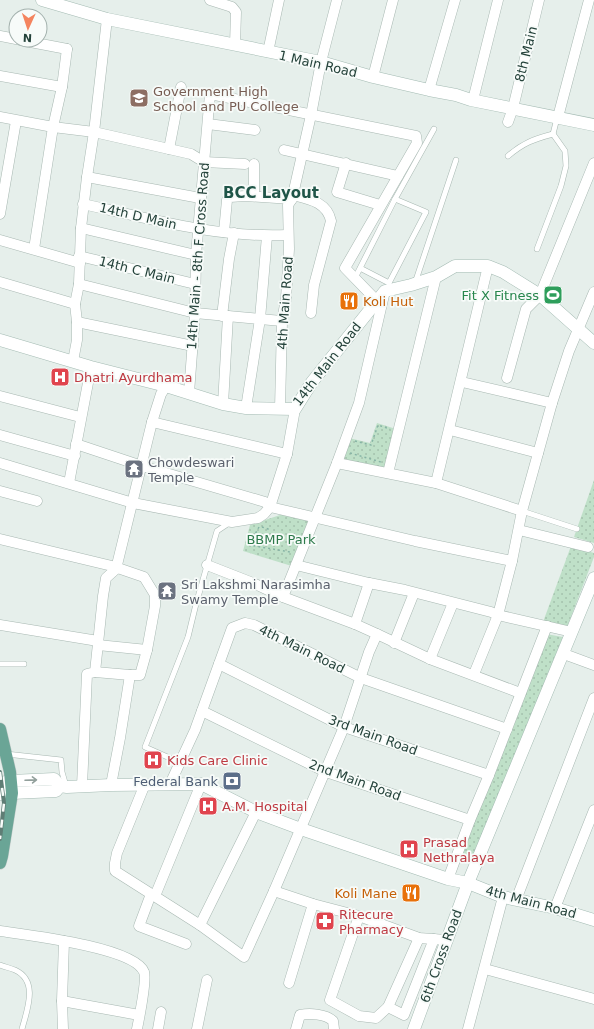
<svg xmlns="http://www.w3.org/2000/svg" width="594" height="1029" font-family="'DejaVu Sans',sans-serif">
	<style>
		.grass { fill: url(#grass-dots) }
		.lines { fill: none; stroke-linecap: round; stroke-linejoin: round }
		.lane-casing { stroke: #a8b8b2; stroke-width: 6 }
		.street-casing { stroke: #a8b8b2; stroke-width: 11 }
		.secondary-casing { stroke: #a4bbb3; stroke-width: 13 }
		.primary-casing { stroke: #c2cac8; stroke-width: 13 }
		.path { stroke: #86b3a5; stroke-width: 1.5; stroke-dasharray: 2 3; stroke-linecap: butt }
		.lane { stroke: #fff; stroke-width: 5 }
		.street { stroke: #fff; stroke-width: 10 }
		.secondary { stroke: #fff; stroke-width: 12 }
		.primary { stroke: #6aa596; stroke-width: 12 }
		.rail-casing { stroke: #5f7d75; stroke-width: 4 }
		.rail { stroke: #f7fbf9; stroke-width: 2.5; stroke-dasharray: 8; stroke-linecap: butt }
		.oneway { stroke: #92a09c }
		.labels { text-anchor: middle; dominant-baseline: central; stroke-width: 3.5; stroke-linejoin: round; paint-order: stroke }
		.street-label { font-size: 13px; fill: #24423a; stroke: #f7fbf9 }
		.education-label { font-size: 13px; fill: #785e54; stroke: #f7fbf9; text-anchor: start }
		.leisure-label { font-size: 13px; fill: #27864d; stroke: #f7fbf9; text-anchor: end }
		.food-label { font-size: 13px; fill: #c56008; stroke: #f7fbf9; text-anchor: start }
		.health-label { font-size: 13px; fill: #be3a42; stroke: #f7fbf9; text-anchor: start }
		.worship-label { font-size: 13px; fill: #5b616d; stroke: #f7fbf9; text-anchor: start }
		.park-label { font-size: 13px; fill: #2d7a4b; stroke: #f7fbf9 }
		.service-label { font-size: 13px; fill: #4e5e75; stroke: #f7fbf9; text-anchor: end }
		.quarter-label { font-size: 15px; font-weight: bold; fill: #1f5548; stroke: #f7fbf9 }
	</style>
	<defs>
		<pattern id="grass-dots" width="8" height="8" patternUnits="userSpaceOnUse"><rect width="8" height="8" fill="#bfe0c8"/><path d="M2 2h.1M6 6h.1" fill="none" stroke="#a4c1ad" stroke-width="1.8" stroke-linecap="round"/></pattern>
	</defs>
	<rect width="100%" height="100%" fill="#e6efeb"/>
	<!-- grass -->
	<g class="grass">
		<polygon points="377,423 396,429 386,469 342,460 349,438 370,443"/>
		<polygon points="594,480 594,543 574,537"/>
		<polygon points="283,514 314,517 295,567 243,551 250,525"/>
		<polygon points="571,546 594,553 594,557 567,627 543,622"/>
		<polygon points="546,634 563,637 474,856 456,861"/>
	</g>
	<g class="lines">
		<defs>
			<g id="lane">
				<polyline points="553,134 557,118"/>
				<path d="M508,156C523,143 534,139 553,134"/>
				<polyline points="395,199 434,129"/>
				<polyline points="537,249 561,186 566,166 565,151 553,134"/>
				<polyline points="355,278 395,199 426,212 389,283 360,268"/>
				<polyline points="415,283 456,160"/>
				<polyline points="522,511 577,529"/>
				<polyline points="0,664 24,664"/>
				<polyline points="6,754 61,760 62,772 66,786"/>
				<polyline points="181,763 145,747 188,637 196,604 217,531 229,523"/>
				<path d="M0,965C5,967 10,968 15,970C39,981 27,1010 22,1029"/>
			</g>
			<g id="street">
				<polyline points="210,0 232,7 236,12 235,45"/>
				<polyline points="0,36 16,39"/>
				<polyline points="20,40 67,49"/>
				<polyline points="268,52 279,0"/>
				<polyline points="0,76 62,87"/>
				<polyline points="373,77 393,0"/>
				<polyline points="429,90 455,0"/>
				<polyline points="473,100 498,0"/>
				<polyline points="0,117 53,127 94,132 191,154 204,162 245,164"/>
				<polyline points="558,117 589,0"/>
				<polyline points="508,122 513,108 539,0"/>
				<polyline points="208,124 255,130"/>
				<polyline points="169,149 181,87"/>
				<polyline points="284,150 398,176"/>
				<polyline points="346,163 337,192 380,205"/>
				<polyline points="254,164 254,196"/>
				<polyline points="87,177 200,198"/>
				<path d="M293,195C309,199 327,202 331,221L314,285L311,313"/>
				<path d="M83,204C150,219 218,238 287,235"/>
				<polyline points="0,214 16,121"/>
				<polyline points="81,228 196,255"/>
				<polyline points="224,232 227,200 230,197 245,196 292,199"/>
				<polyline points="0,240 80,263"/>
				<polyline points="34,249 53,127 62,87 67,49 66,49"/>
				<polyline points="79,256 195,284"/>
				<polyline points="0,282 75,304"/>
				<polyline points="79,284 195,313 282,321"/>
				<polyline points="222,316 229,259 234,233"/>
				<polyline points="77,322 193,346"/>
				<polyline points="73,361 77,340 77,322 75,304 79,284 81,228 87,177 94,132 107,19"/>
				<polyline points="507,378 526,309 540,295 594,163"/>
				<polyline points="462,382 552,403"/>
				<polyline points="189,393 195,313 196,255 210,94 416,136 417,143 345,268 377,301"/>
				<polyline points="0,396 80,417"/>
				<polyline points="223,404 228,316"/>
				<polyline points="246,408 260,319 267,236"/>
				<polyline points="280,409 282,321 286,299 289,249 288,205 292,199 311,115 321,62 337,0"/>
				<polyline points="295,409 287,454 270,507 415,541 512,561"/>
				<polyline points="152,422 287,454"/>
				<polyline points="450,430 538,453"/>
				<polyline points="0,435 75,456"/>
				<polyline points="0,463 133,503 232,522 258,518 264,514 270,507 265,502 142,466 76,444"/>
				<polyline points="337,463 436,483 522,511"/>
				<polyline points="388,473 436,277"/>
				<polyline points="69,483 91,367"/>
				<polyline points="436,483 488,266"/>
				<polyline points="0,491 37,501"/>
				<polyline points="519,530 588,547"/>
				<polyline points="0,539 112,566 144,577 155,595 155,606 147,650 140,675 130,675 95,672"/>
				<polyline points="207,565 253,583 283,597 355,624 377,634"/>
				<polyline points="296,565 369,583 405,590 491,612 498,615 572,632"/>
				<polyline points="283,597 337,463 359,403 384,295"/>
				<polyline points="355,624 369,583"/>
				<polyline points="0,625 98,641"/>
				<polyline points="394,643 414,593"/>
				<polyline points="98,645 147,650"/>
				<polyline points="564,654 594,665"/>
				<polyline points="430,659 453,603"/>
				<polyline points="219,664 344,727 489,775"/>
				<polyline points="474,674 498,615 512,561 522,511 552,403 569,351 594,292"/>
				<polyline points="202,711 326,772 470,820"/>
				<polyline points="145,784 117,853 115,863 115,871 200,925 244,957 274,891"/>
				<polyline points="170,784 195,730 232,628 245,623 254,625 361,678 507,729"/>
				<polyline points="111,785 120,738 130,675"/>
				<polyline points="82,786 87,674 95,672 103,596 106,578 116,569 152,422 161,394 166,386"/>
				<polyline points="448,879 470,820 489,775 547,626"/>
				<polyline points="151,894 139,926 186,944"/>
				<polyline points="155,896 201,784"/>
				<polyline points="516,900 594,698"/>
				<polyline points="555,908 594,810"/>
				<polyline points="359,916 330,1000 359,1016 376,1018 388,1007 419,938"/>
				<polyline points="200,925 256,812"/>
				<path d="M0,931C27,935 134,947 144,972C147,979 139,1019 137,1029"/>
				<polyline points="446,940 419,938 359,916 313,904 274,891 344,727 369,652 377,634 430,659 520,693"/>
				<polyline points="485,969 594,999"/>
				<polyline points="289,983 313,904"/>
				<polyline points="62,1001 139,1015"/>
				<polyline points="388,1007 404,1015 434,939"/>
				<polyline points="63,1029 62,1001 64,941"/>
				<polyline points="158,1029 161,1012"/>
				<polyline points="197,1029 207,980"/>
				<path d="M296,1029L300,1015C310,1013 326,1014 333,1021L334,1029"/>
				<polyline points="468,1029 503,897"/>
			</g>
			<g id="secondary">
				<polyline points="42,0 107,19 321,62 373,77 429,90 456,95 471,100 594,125"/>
				<polyline points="0,340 91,367 166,386 223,404 246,408 295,409 312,382 385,291 411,285 436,277 455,266 488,266 503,272 540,295 594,343"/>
				<polyline points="0,783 11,781 54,779 60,786 67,787 111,785 201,784 256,812 301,829 448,879 468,883 503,897 555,908 594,920"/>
				<polyline points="0,794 12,793 56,791 60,786"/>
				<polyline points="414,1029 468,883 594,578"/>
			</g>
			<polyline id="primary" points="0,729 10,772 12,793 2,856 0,863"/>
		</defs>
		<!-- lane casing -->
		<use href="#lane" class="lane-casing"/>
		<!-- street casing -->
		<use href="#street" class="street-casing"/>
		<!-- secondary casing -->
		<use href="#secondary" class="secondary-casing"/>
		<!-- primary casing -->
		<use href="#primary" class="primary-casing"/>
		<!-- path -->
		<g class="path">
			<polyline points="355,441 371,445 378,425 390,429"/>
			<polyline points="350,453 381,462"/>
			<polyline points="259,527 249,545 290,552"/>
			<polyline points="262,527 271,530"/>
		</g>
		<!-- lane -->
		<use href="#lane" class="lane"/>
		<!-- street -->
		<use href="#street" class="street"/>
		<!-- secondary -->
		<use href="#secondary" class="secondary"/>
		<!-- primary -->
		<use href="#primary" class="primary"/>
		<defs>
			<polyline id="rail" points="0,772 4,803 0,839"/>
		</defs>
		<!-- rail casing -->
		<use href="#rail" class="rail-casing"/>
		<!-- rail -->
		<use href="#rail" class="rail"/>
	</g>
	<!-- one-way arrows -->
	<defs><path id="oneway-shaft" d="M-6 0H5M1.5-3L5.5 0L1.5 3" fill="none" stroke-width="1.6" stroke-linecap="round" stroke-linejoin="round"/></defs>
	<use class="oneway" href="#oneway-shaft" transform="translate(31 780) rotate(-2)"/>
	<!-- icons -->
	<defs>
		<symbol id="school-square" viewBox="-11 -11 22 22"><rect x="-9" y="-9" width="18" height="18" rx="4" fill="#8d6e63" stroke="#f7fbf9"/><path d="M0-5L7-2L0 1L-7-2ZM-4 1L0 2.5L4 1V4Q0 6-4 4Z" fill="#fff"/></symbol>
		<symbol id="stadium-square" viewBox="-11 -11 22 22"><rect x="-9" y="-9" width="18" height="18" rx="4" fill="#2e9e5b" stroke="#f7fbf9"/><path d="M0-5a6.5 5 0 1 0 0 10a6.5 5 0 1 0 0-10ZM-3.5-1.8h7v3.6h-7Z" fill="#fff"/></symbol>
		<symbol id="restaurant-square" viewBox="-11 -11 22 22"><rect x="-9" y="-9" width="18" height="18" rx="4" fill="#e8710a" stroke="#f7fbf9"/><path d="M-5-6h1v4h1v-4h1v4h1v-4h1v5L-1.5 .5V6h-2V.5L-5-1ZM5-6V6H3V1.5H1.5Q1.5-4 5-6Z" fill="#fff"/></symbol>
		<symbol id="hospital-square" viewBox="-11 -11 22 22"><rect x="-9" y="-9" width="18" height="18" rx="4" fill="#e0444e" stroke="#f7fbf9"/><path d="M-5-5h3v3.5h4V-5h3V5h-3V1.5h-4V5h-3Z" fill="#fff"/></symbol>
		<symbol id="temple-square" viewBox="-11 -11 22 22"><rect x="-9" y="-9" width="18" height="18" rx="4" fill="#6b7280" stroke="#f7fbf9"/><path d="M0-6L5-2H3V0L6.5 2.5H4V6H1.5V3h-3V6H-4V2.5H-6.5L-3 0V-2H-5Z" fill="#fff"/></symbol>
		<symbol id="bank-square" viewBox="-11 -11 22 22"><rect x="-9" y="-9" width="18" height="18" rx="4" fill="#5c6f8a" stroke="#f7fbf9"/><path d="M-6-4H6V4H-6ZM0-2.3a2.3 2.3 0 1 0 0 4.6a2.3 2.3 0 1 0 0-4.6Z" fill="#fff"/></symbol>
		<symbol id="pharmacy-square" viewBox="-11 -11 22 22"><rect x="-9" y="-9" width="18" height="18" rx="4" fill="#e0444e" stroke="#f7fbf9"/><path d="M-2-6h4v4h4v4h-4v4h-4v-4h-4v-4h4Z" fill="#fff"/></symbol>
	</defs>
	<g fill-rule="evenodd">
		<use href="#school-square" x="128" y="87" width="22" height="22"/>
		<use href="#stadium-square" x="542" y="284" width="22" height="22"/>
		<use href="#restaurant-square" x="338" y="290" width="22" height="22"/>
		<use href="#hospital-square" x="49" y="366" width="22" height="22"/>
		<use href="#temple-square" x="123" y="458" width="22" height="22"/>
		<use href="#temple-square" x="156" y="580" width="22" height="22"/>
		<use href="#hospital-square" x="142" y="749" width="22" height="22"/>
		<use href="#bank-square" x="221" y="770" width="22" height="22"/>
		<use href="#hospital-square" x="197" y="795" width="22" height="22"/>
		<use href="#hospital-square" x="398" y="838" width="22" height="22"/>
		<use href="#restaurant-square" x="400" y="882" width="22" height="22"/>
		<use href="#pharmacy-square" x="314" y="910" width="22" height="22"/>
	</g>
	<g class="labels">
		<!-- street labels -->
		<g class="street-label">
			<text transform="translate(526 54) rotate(-76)">8th Main</text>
			<text transform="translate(318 64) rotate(13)">1 Main Road</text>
			<text transform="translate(138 216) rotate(13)">14th D Main</text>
			<text transform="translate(198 256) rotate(-86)">14th Main - 8th F Cross Road</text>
			<text transform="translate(137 270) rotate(14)">14th C Main</text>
			<text transform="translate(285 303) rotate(-86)">4th Main Road</text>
			<text transform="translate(327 364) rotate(-52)">14th Main Road</text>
			<text transform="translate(302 649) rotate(26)">4th Main Road</text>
			<text transform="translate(373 735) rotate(20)">3rd Main Road</text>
			<text transform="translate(355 780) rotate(20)">2nd Main Road</text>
			<text transform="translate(531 902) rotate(15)">4th Main Road</text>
			<text transform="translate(441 956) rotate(-70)">6th Cross Road</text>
		</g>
		<!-- education labels -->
		<g class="education-label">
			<text x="153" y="91">Government High<tspan x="153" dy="15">School and PU College</tspan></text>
		</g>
		<!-- leisure labels -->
		<g class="leisure-label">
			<text x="539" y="295">Fit X Fitness</text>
		</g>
		<!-- food labels -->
		<g class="food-label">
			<text x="363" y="301">Koli Hut</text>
			<text x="397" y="893" text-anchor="end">Koli Mane</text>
		</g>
		<!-- health labels -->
		<g class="health-label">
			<text x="74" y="377">Dhatri Ayurdhama</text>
			<text x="167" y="760">Kids Care Clinic</text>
			<text x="222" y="806">A.M. Hospital</text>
			<text x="423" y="842">Prasad<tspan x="423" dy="15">Nethralaya</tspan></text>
			<text x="339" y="914">Ritecure<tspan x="339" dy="15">Pharmacy</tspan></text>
		</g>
		<!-- worship labels -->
		<g class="worship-label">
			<text x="148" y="462">Chowdeswari<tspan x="148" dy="15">Temple</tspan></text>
			<text x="181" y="584">Sri Lakshmi Narasimha<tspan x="181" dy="15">Swamy Temple</tspan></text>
		</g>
		<!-- park labels -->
		<g class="park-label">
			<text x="281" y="539">BBMP Park</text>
		</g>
		<!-- service labels -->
		<g class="service-label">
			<text x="218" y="781">Federal Bank</text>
		</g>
		<!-- quarter labels -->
		<g class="quarter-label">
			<text x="271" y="193">BCC Layout</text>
		</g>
	</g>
	<!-- north arrow -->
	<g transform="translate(28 28) rotate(183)"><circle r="19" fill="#f7fbf9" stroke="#a3b1ad"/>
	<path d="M0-3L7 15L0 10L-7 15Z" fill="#f4845f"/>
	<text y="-6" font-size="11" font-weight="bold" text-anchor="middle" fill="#24423a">N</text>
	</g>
</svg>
